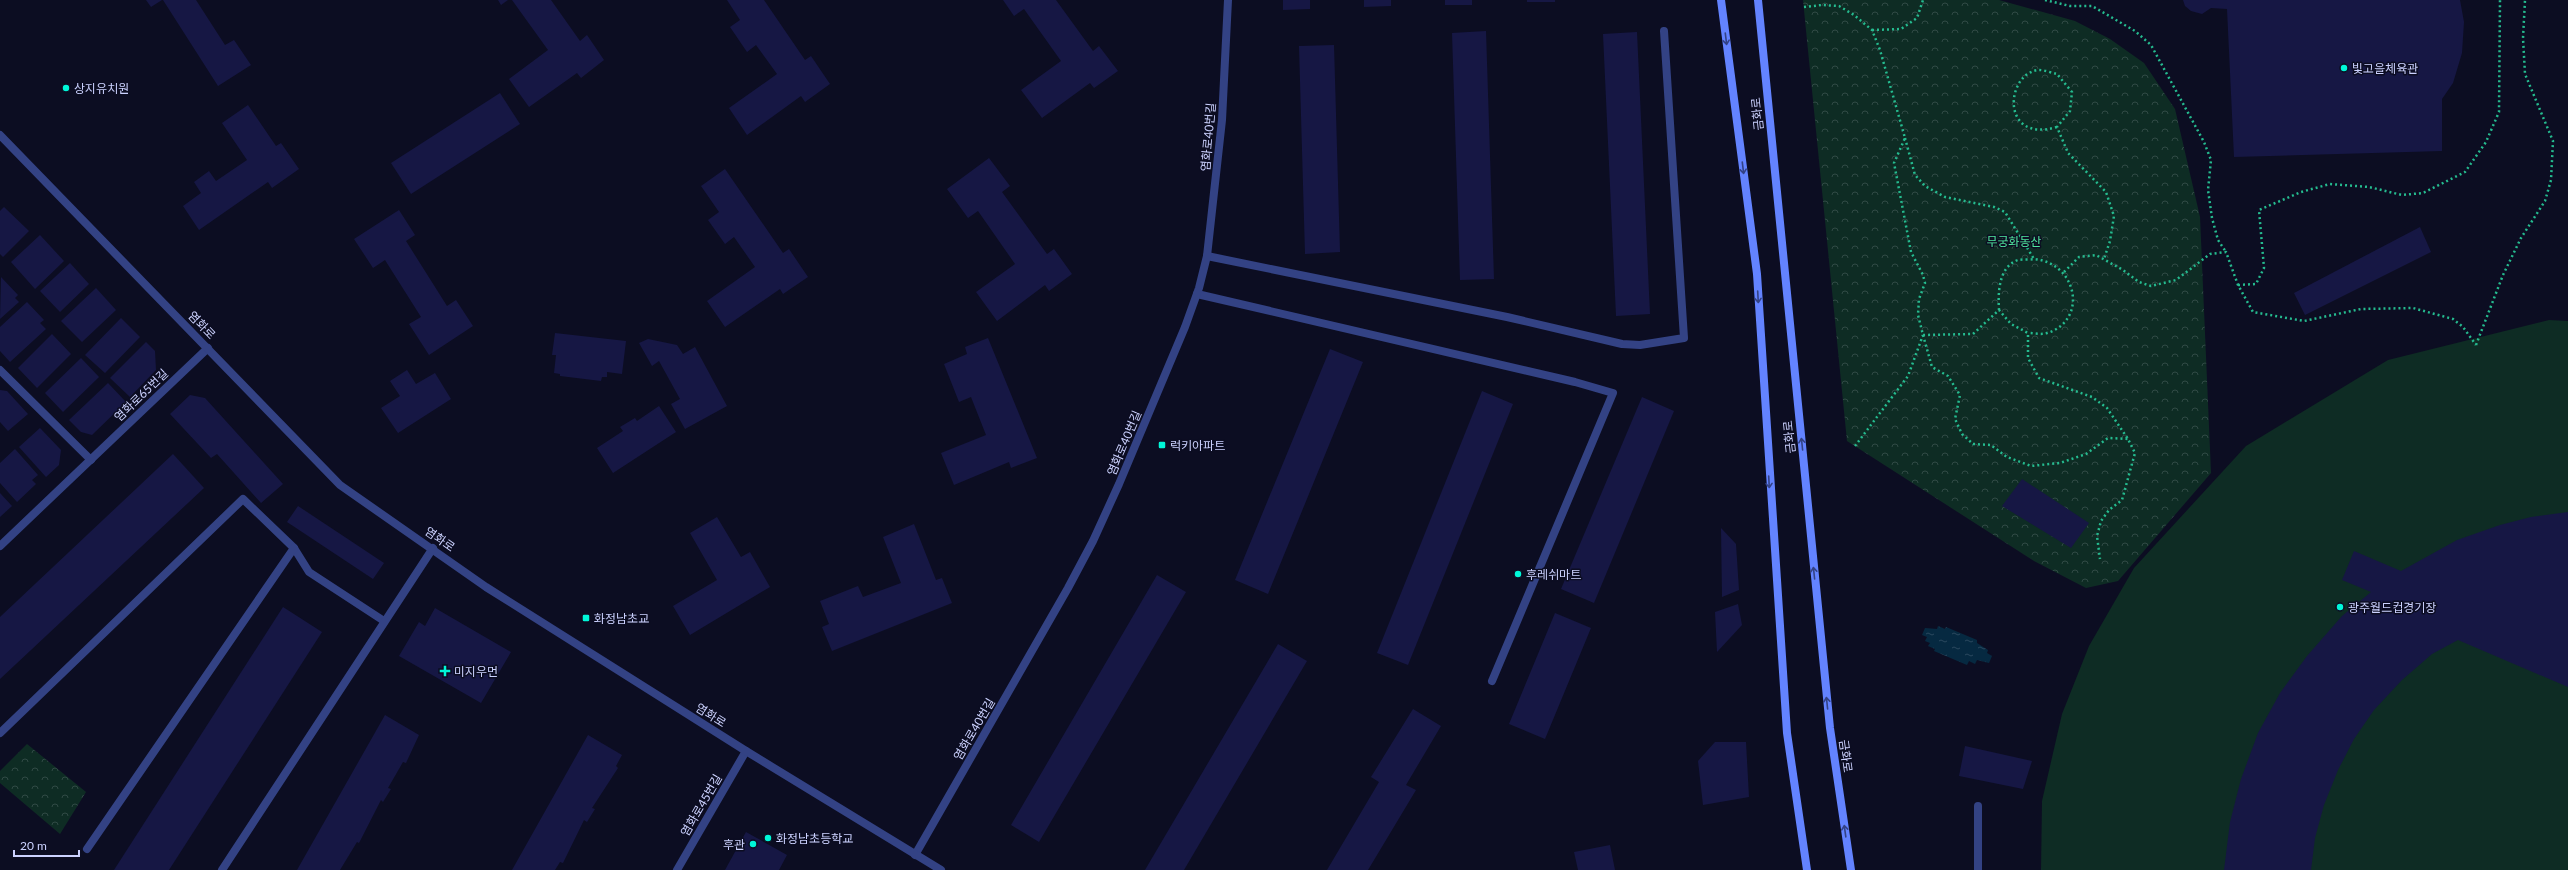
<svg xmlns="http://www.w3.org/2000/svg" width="2568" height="870" font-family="Lato,'Noto Sans KR',sans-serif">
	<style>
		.park { fill: url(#park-crowns) }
		.garden { fill: #0e2c24 }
		.water { fill: url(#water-ripples) }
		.building { fill: #161744 }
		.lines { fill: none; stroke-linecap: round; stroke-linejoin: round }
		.path { stroke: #25bb8f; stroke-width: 2.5; stroke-dasharray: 2 3; stroke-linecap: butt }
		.service { stroke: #334284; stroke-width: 8 }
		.minor { stroke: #334284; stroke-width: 8 }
		.tertiary { stroke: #334284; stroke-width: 8 }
		.secondary { stroke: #6383ff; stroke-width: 8 }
		.oneway { stroke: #334285 }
		.poi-dot { fill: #00f7d8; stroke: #0c0d22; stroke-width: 1.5 }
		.labels { text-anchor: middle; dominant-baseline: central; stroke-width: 3; stroke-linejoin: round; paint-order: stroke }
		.poi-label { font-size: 12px; fill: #ccd2ff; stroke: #0c0d22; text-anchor: start }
		.street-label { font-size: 12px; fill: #ccd2ff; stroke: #0c0d22 }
		.park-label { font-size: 12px; fill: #50e89f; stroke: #0c0d22 }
	</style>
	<defs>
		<pattern id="park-crowns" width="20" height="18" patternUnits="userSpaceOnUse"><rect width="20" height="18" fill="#0e2c24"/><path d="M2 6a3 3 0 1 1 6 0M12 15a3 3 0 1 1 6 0" fill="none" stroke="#304a45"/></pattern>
		<pattern id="water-ripples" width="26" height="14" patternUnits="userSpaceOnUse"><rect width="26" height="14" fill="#062941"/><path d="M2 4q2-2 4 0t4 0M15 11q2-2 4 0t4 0" fill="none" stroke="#29475e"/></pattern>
	</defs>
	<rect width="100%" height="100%" fill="#0c0d22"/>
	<!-- park -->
	<g class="park">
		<polygon points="1803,0 1999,0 2075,21 2110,39 2144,63 2175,109 2200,217 2211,473 2118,581 2086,588 2034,561 1847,441"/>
		<polygon points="27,744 86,792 60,834 0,783 0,771"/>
	</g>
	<!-- garden -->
	<polygon class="garden" points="2549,320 2568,321 2568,870 2041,870 2042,801 2062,714 2089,646 2134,568 2246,446 2388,360"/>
	<!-- water -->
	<polygon class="water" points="1938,626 1945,629 1946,627 1977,640 1977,643 1988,650 1987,653 1992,656 1989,663 1977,660 1975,664 1969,661 1967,665 1934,651 1935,649 1928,646 1930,643 1925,641 1927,637 1922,635 1925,628 1937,629"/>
	<!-- building -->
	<g class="building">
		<polygon points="146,0 162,0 151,7"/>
		<polygon points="163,0 196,0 225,45 234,40 251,65 218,86"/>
		<polygon points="498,0 508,0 501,5"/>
		<polygon points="512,0 551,0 580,41 587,35 604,60 581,78 577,73 529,107 509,79 548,50"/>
		<polygon points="727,0 764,0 805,60 811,56 830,84 805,102 801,96 747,135 729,108 777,74 756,45 747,52 730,27 740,20"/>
		<polygon points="1003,0 1056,0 1093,51 1099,46 1118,71 1094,88 1090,83 1042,118 1021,90 1061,61 1024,9 1014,16"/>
		<polygon points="1283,0 1310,0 1310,9 1283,10"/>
		<polygon points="1364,0 1391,0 1391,6 1364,7"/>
		<rect x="1445" y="0" width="27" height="5"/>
		<rect x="1527" y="0" width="28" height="2"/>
		<polygon points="2183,0 2460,0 2464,22 2462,53 2453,83 2442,99 2442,151 2234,157 2227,9 2211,8 2202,14 2191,11 2185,6"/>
		<polygon points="1486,31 1494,279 1460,280 1452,33"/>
		<polygon points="1637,32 1650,314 1616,316 1603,34"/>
		<polygon points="1334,45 1340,252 1305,254 1299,46"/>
		<polygon points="500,93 520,124 411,194 391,163"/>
		<polygon points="248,105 276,146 281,143 299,169 272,188 268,182 199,230 183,206 201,193 194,182 209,171 216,181 247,160 222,123"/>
		<polygon points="989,158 1010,186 1002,192 1047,254 1054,249 1072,274 1049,291 1045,285 997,321 976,292 1015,264 978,211 968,218 947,189"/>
		<polygon points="725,169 783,253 789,249 808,277 783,294 780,289 725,327 707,301 755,267 734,237 725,244 708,220 719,212 701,186"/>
		<polygon points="4,207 29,231 3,257 0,254 0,211"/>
		<polygon points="399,210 415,235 406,241 447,306 456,300 473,326 429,355 409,324 421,317 385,260 373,268 354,239"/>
		<polygon points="2420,227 2431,252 2305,315 2294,293"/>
		<polygon points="40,235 64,261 35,289 11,262"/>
		<polygon points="70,263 89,284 60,312 40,291"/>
		<polygon points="1,277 18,295 15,298 19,302 0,319"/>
		<polygon points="96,288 116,310 82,342 61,321"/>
		<polygon points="27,302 44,320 40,323 46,329 10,362 0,351 0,327"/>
		<polygon points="121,318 140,337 105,373 85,355"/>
		<polygon points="555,333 626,341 622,374 607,372 607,377 602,377 601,381 560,376 560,374 554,373 556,355 552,355"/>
		<polygon points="52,334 71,354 37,388 18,368"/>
		<polygon points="988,338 1037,458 1011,468 1009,462 954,485 941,453 986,435 971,397 959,402 944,364 967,354 965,347"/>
		<polygon points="648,339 677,345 683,354 695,347 727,406 685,429 671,404 680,399 659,361 652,366 639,343"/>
		<polygon points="146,342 155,351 156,370 130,397 110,378"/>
		<polygon points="1330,349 1363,362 1268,594 1235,580"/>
		<polygon points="81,358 99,377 63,412 45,393"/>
		<polygon points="407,370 416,384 435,373 451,399 398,433 381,408 400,396 390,381"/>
		<polygon points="108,383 126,402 92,435 81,432 69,420"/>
		<polygon points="0,390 7,391 28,414 8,431 0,422"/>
		<polygon points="1482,391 1513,404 1408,665 1377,653"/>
		<polygon points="190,395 205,398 283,484 261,503 217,454 211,458 170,414"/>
		<polygon points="1642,397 1674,411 1594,603 1561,589"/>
		<polygon points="659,406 676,432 613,473 597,448 623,431 620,427 635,418 637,421"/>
		<polygon points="40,428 61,450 59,465 46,477 19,447"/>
		<polygon points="15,449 38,475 32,480 36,484 17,502 0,483 0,463"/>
		<polygon points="173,454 204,488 0,679 0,617"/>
		<polygon points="2022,479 2089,523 2071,548 2002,506"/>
		<polygon points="0,493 12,506 0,517"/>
		<polygon points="298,506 384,563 373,579 287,522"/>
		<polygon points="2568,512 2568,687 2458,640 2432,654 2402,680 2374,710 2354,739 2338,770 2324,805 2315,838 2311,870 2224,870 2230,822 2241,779 2258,733 2280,693 2307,656 2342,616 2371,592 2342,580 2354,551 2401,571 2457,540 2500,525 2531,517"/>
		<polygon points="717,517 741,557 750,552 770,587 690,635 673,606 717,580 690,533"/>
		<polygon points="914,524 936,580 942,578 952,603 832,651 822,627 829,624 820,601 858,586 863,597 901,583 883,537"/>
		<polygon points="1721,528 1736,544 1739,590 1722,597"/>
		<polygon points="1157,575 1186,592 1039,842 1011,825"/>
		<polygon points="1738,604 1742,625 1717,652 1715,612"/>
		<polygon points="283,607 322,632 169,870 114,870"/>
		<polygon points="435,608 511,652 481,703 399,656 419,622 425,626"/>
		<polygon points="1555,613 1591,628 1545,739 1509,724"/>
		<polygon points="1278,644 1307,661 1184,870 1145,870"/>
		<polygon points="1413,709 1441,726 1406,785 1416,790 1368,870 1327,870 1379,782 1371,777"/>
		<polygon points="385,715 419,735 406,763 403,762 388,788 391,789 383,802 381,800 359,843 357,842 340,870 297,870"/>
		<polygon points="588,735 622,755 616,766 618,768 592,808 595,809 587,822 584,820 563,863 560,862 555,870 512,870"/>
		<polygon points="1715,742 1746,742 1749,797 1703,805 1698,761"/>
		<polygon points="1965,746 2032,761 2023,789 1959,776"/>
		<polygon points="746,832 787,855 779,870 725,870"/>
		<polygon points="1610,845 1615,870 1578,870 1574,852"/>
	</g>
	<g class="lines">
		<!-- path -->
		<g class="path">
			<polyline points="2045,0 2070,6 2092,6 2135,31 2151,45 2204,142 2211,160 2208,190 2212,218 2218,240 2226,252"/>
			<polyline points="1804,7 1822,5 1839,6 1854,15 1872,30 1880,50 1905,138 1894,163 1911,252 1923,275 1925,283 1919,299 1918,315 1923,335 1973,334 1999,310 2011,324 2028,333 2028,358 2039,378 2092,397 2107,408 2128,439 2135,453 2122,500 2109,510 2101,521 2097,536 2100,559"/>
			<polyline points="1872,30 1901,29 1917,18 1923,0"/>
			<path d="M2057,127C1999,144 2006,72 2039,70C2045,70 2052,73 2057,74L2072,92L2070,111L2057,127L2068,153L2106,192L2114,216L2110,241L2104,259"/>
			<path d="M1905,138L1915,175L1925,186L1945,197L1994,207L2005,212L2034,259C2078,263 2088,321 2047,333C2041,335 2034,333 2028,333"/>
			<polyline points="2064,272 2079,257 2096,255 2123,270 2139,282 2151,286 2176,280 2210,254 2226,252 2238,285 2253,312 2304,321 2361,309 2413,308 2453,319 2463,327 2476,345"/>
			<polyline points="2238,285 2256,284 2264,268 2259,210 2301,192 2330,184 2369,187 2402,195 2423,193 2465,172 2486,142 2499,112 2500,0"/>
			<path d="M1999,310C1998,294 1998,267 2018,260C2022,259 2029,260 2034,259"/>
			<polyline points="1923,335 1932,367 1948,376 1960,395 1955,419 1962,434 1973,444 1991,445 2007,457 2031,466 2060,463 2086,454 2108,438 2128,439"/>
			<polyline points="2476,345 2503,275 2521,238 2545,201 2551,180 2553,141 2525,74 2523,38 2525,0"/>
			<polyline points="1855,446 1908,376 1923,335"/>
		</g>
		<!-- service -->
		<g class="service">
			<polyline points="1207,256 1507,317 1622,344 1640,345 1684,338 1664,31"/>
			<polyline points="1197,294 1575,382 1613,393 1492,681"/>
			<polyline points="0,733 243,499 294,548 309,572 384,621"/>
			<polyline points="1978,806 1978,870"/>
			<polyline points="87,849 294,548"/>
		</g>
		<!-- minor -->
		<g class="minor">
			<polyline points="0,370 91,460"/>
			<polyline points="0,546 208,348"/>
			<polyline points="915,855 1068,588 1093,541 1119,484 1185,327 1199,288 1207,256 1222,120 1228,0"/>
			<polyline points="222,870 433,548"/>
			<polyline points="677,870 746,751"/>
		</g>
		<!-- tertiary -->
		<polyline class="tertiary" points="0,135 340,485 486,587 746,751 941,870"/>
		<!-- secondary -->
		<g class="secondary">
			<polyline points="1721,0 1757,274 1787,733 1807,870"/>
			<polyline points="1758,0 1830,728 1851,870"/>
		</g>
	</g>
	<!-- one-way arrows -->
	<defs><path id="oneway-shaft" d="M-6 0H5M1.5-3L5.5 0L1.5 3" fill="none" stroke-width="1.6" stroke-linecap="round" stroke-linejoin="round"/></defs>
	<g class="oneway">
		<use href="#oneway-shaft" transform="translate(1726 39) rotate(83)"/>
		<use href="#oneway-shaft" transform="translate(1743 168) rotate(83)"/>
		<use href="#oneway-shaft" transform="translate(1758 297) rotate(87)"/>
		<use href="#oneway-shaft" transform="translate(1802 444) rotate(-96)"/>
		<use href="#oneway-shaft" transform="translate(1769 482) rotate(87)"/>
		<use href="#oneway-shaft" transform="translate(1814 573) rotate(-96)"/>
		<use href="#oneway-shaft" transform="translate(1827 703) rotate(-96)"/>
		<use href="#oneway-shaft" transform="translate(1845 831) rotate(-98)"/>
	</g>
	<!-- markers -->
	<g class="poi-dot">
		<circle cx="2344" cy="68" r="4"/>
		<circle cx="66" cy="88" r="4"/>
		<rect x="1158" y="441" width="8" height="8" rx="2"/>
		<circle cx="1518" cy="574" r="4"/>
		<circle cx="2340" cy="607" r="4"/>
		<rect x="582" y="614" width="8" height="8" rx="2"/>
		<path d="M443 665h4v4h4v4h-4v4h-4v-4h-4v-4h4z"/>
		<circle cx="768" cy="838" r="4"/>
		<circle cx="753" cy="844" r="4"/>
	</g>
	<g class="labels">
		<!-- poi labels -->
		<g class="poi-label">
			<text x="2352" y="68">빛고을체육관</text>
			<text x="74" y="88">상지유치원</text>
			<text x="1170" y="445">럭키아파트</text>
			<text x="1526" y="574">후레쉬마트</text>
			<text x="2348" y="607">광주월드컵경기장</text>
			<text x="594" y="618">화정남초교</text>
			<text x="454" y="671">미지우먼</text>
			<text x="776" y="838">화정남초등학교</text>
			<text x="745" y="844" text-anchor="end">후관</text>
		</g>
		<!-- street labels -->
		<g class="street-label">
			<text transform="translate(1757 114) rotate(-96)">금화로</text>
			<text transform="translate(1208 137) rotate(-85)">염화로40번길</text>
			<text transform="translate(202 325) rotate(46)">염화로</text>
			<text transform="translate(141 395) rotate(-44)">염화로65번길</text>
			<text transform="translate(1789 437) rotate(-96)">금화로</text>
			<text transform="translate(1124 443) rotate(-67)">염화로40번길</text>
			<text transform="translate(440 539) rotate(35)">염화로</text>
			<text transform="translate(711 715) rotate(32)">염화로</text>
			<text transform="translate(974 729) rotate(-60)">염화로40번길</text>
			<text transform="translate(1846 756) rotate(82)">금화로</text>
			<text transform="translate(701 805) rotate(-60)">염화로45번길</text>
		</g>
		<!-- park labels -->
		<g class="park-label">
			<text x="2014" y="241">무궁화동산</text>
		</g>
	</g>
	<!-- scale -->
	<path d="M14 850v6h65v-6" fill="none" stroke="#ccd2ff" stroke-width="2"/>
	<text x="20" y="850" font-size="12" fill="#ccd2ff" stroke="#0c0d22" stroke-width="3" paint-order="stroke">20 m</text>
</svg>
